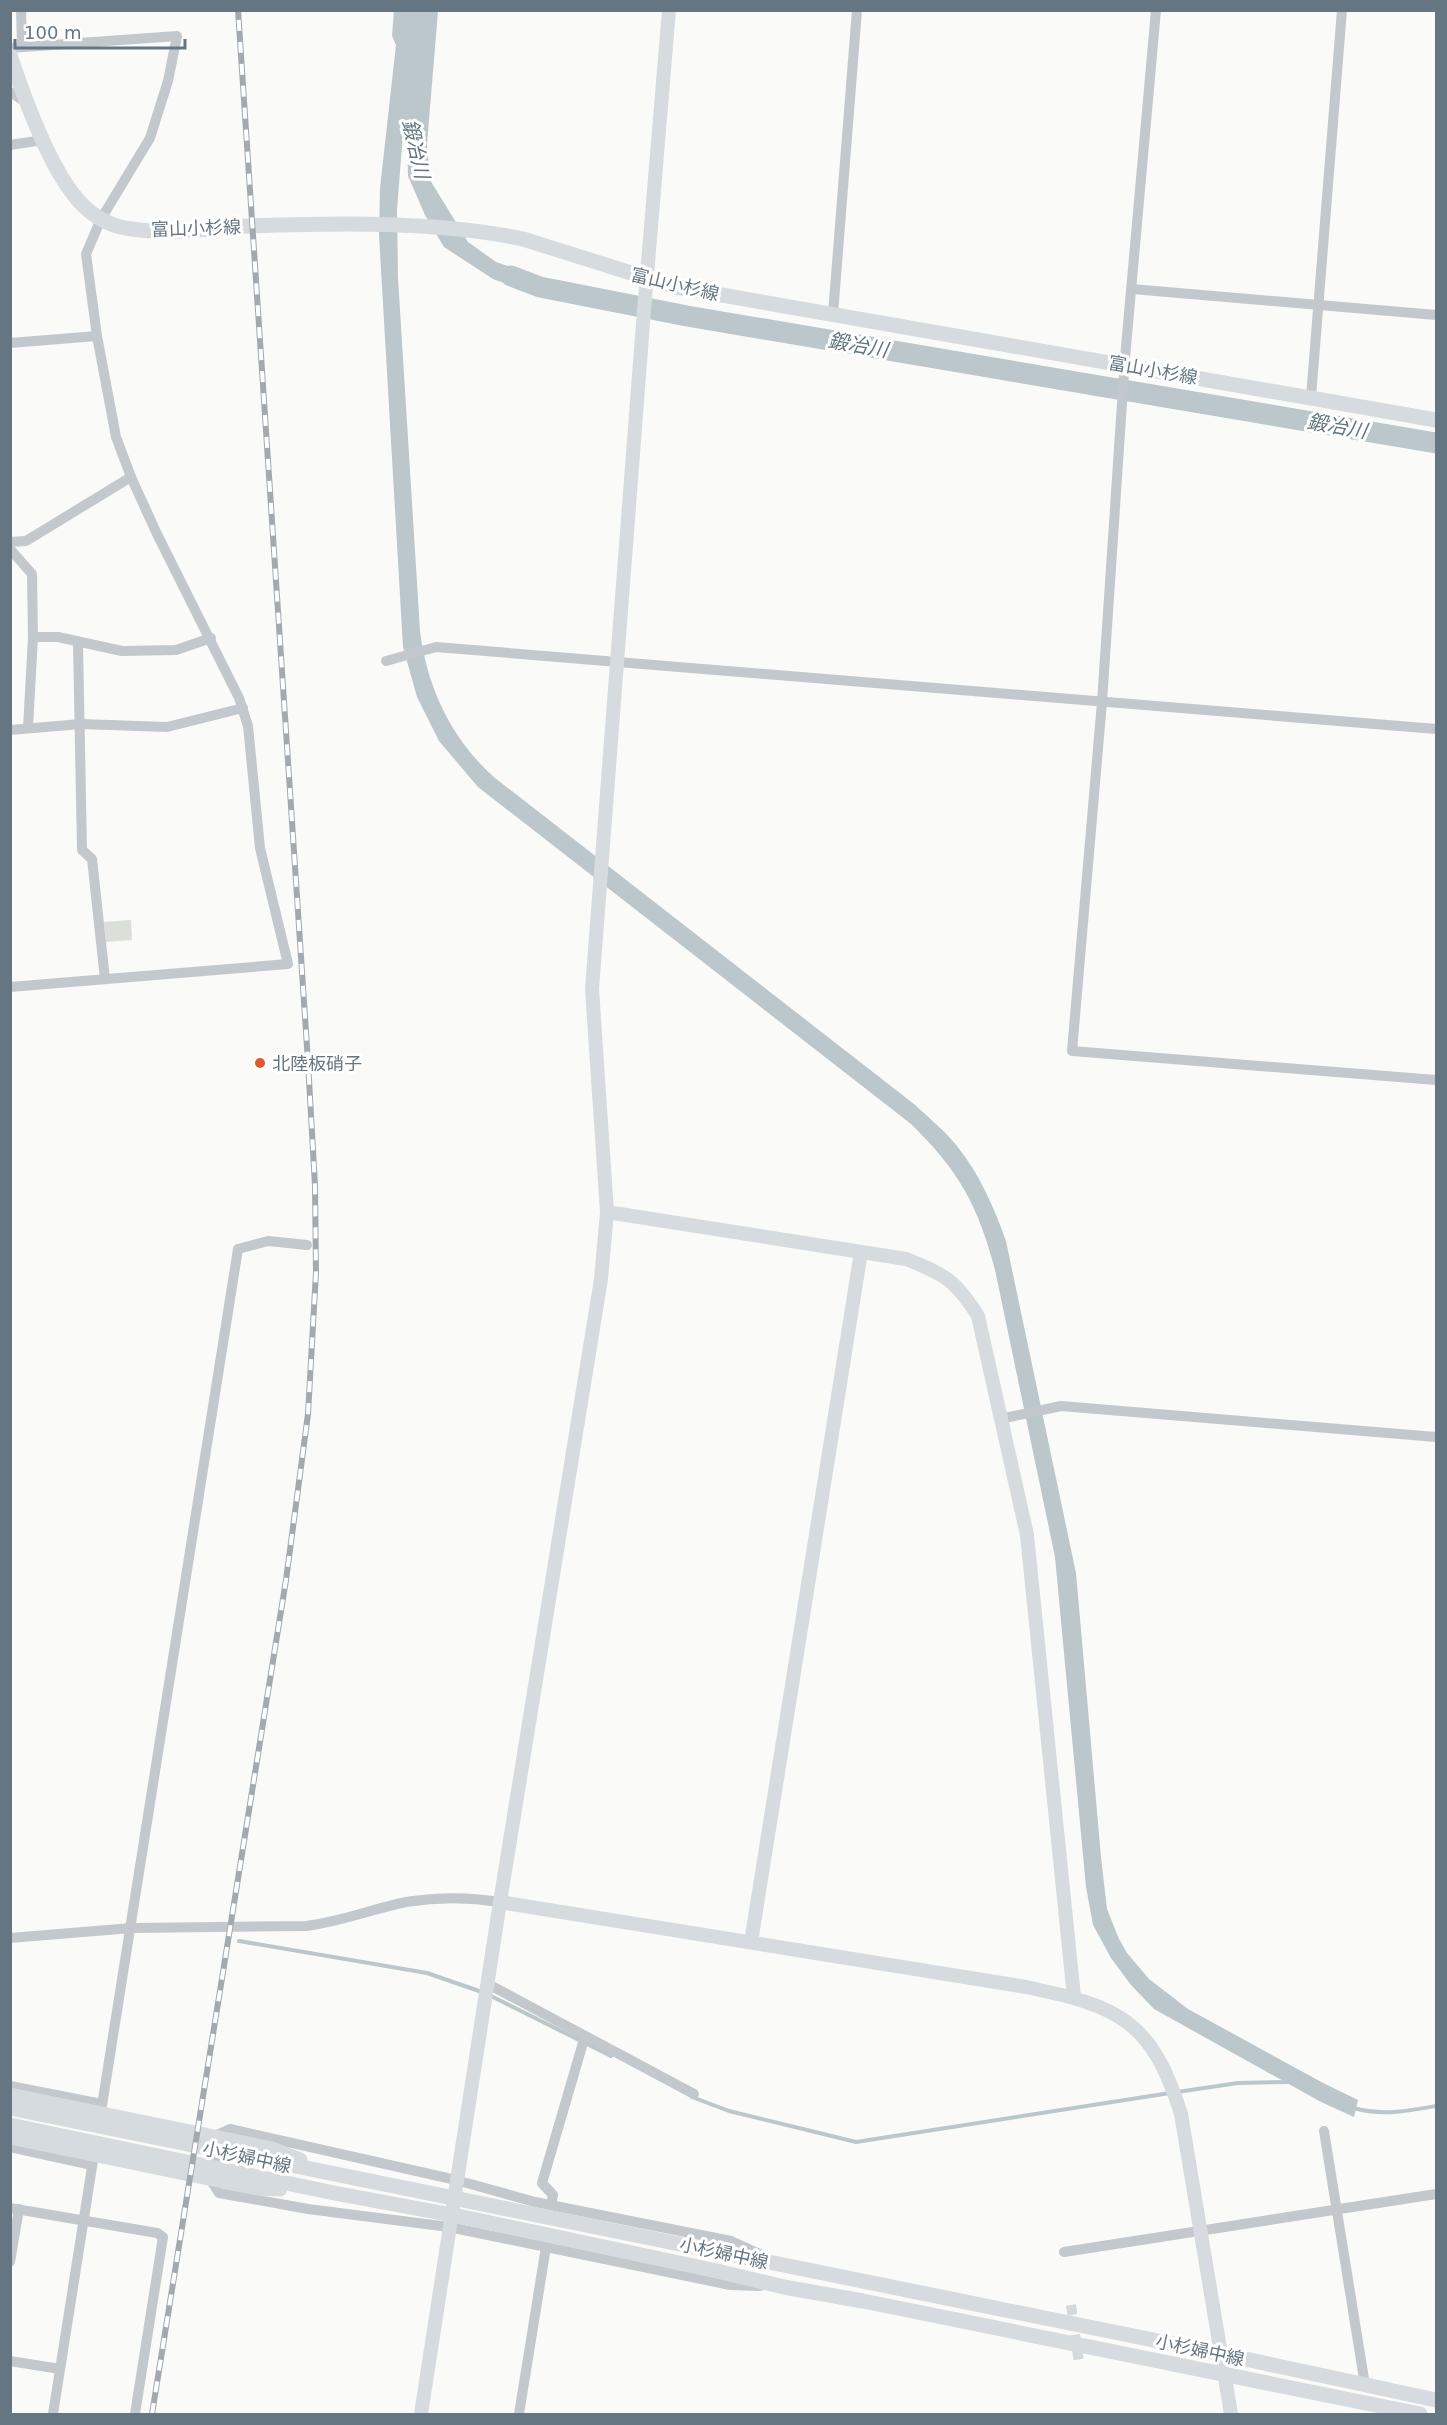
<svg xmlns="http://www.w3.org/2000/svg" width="1447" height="2425" font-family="'DejaVu Sans','Noto Sans JP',sans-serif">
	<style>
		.green { fill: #dadfd7 }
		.water { fill: #bbc7cb }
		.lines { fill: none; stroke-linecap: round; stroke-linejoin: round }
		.stream { stroke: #bbc7cb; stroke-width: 4 }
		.river { stroke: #bbc7cb; stroke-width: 21 }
		.street-tunnel { stroke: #d5d9db; stroke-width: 10; stroke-dasharray: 10 5; stroke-linecap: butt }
		.street { stroke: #c3c8cc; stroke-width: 10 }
		.secondary { stroke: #d6dbdf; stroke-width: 14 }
		.primary { stroke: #d6dbdf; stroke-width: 15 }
		.rail-casing { stroke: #a2aab0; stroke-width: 6 }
		.rail { stroke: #fff; stroke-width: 4; stroke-dasharray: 11; stroke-linecap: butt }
		.poi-dot { fill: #e4572e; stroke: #fff; stroke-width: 2 }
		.labels { text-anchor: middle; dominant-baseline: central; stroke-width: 6; stroke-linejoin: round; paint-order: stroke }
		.street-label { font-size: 18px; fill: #657683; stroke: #fff }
		.poi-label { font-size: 18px; fill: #657683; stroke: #fff; text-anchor: start }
		.water-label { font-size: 20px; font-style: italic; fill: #60757c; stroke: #fff }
	</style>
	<rect width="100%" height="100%" fill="#fafaf8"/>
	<!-- green -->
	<polygon class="green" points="131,920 132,940 106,942 104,922"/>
	<!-- water -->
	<path class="water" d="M394,11H438L427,144L430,180L468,242L496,262L540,277L536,295L493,279L444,247L425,215L408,176L407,133H403L397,210L398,278L420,631C427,688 452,740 495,778L914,1104C929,1118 945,1131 957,1146C980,1175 994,1207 1006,1241L1076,1573L1101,1857L1107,1909L1119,1939L1127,1953L1149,1979L1188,2009L1325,2084L1358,2100L1354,2117L1321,2102L1154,2009L1131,1985L1111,1958L1093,1925L1086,1887L1055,1557L995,1270C978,1205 959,1171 911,1124L478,787L439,741L417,697L403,647L379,235L380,188L396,45L392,36Z"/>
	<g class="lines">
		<!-- stream -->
		<g class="stream">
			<polyline points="239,1941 427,1973 482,1992"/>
			<polyline points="489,1995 611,2056"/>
			<polyline points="1177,2092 1238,2083 1289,2082"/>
			<polyline points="692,2097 729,2111 856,2142 1170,2093"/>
			<path d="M1353,2108C1382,2116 1408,2111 1436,2106"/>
		</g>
		<!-- river -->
		<polyline class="river" points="511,276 540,287 687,316 1436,443"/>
		<!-- street-tunnel -->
		<polyline class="street-tunnel" points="1071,2305 1079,2363"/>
		<!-- street -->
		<g class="street">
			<polyline points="21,10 22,46"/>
			<polyline points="1156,10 1125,358 1102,702 1072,1051 1436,1080"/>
			<polyline points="10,48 177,36 168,81 150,138 101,219 86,254 97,336 116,437 131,477 157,534 239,698 248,726 260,848 288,964 10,987"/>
			<polyline points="10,92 26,102"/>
			<polyline points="10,145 43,140"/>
			<polyline points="1132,289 1436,315"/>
			<polyline points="833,314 857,10"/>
			<polyline points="10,343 97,336"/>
			<polyline points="1311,397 1342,10"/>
			<polyline points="10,542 26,541 131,477"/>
			<polyline points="10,549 32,574 33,637 28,728"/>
			<polyline points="33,637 58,637 122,651 176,650 211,638"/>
			<polyline points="78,643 82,850 92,859 105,979"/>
			<polyline points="386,661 436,647 1436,729"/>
			<polyline points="10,730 81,724 167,727 243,708"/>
			<polyline points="1000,1419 1061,1406 1436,1437"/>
			<path d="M10,1938L132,1928L306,1926C340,1922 372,1909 406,1902C437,1897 469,1897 500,1902"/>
			<polyline points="488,1984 694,2094"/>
			<polyline points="10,2086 102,2104"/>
			<polyline points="100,2118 238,1249 268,1241 307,1245"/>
			<polyline points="1324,2131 1365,2385"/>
			<polyline points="10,2147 92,2165"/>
			<polyline points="551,2205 553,2195 542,2183 585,2036"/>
			<polyline points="10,2208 157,2233 163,2237 135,2414"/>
			<polyline points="1064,2252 1436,2194"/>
			<polyline points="10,2262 19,2209"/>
			<polyline points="760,2286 730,2285 449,2227 308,2209 219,2193 212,2182 219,2134 230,2129 456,2180 535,2202 731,2241 764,2256"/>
			<polyline points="10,2361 60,2369"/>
			<polyline points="53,2414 95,2148"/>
			<polyline points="519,2414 546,2247"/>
		</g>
		<!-- secondary -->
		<g class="secondary">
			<path d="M607,1212L906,1259C945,1274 956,1281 978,1316L1027,1535L1074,1997"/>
			<path d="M500,1902L1026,1987C1118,2006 1152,2020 1181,2114L1231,2414"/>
			<polyline points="751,1942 861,1252"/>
			<polyline points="421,2414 500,1902 601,1279 607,1212 592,989 643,323 669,10"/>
		</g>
		<!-- primary -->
		<g class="primary">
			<path d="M10,55C24,97 53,180 87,209C99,220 115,227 132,229C170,235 212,228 250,226C338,223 437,221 523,239L676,287L1436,420"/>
			<polyline points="10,2095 272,2149 300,2160"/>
			<polyline points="10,2108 1222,2354 1436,2400"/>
			<polyline points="10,2125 334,2193 458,2216 717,2271 784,2287 863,2301 1420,2414"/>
			<polyline points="10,2137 257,2188 280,2189"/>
		</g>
		<defs>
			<polyline id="rail" points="152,2414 286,1580 308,1414 316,1272 315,1186 308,1062 238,10"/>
		</defs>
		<!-- rail casing -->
		<use href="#rail" class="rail-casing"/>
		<!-- rail -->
		<use href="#rail" class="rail"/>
	</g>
	<!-- markers -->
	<circle class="poi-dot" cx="260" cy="1063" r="6"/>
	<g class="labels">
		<!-- street labels -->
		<g class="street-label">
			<text transform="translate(196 228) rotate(-2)">富山小杉線</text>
			<text transform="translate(675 284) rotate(13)">富山小杉線</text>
			<text transform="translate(1153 370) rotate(10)">富山小杉線</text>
			<text transform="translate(247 2157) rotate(12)">小杉婦中線</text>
			<text transform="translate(724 2253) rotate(12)">小杉婦中線</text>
			<text transform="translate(1200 2350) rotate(12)">小杉婦中線</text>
		</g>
		<!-- poi labels -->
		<g class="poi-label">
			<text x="272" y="1063">北陸板硝子</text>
		</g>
		<!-- water labels -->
		<g class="water-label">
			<text transform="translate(416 149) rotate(77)">鍛冶川</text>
			<text transform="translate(858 345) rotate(10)">鍛冶川</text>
			<text transform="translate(1337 426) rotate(10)">鍛冶川</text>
		</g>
	</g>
	<!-- border -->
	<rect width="1447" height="2425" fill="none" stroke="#657683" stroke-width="24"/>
	<!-- scale -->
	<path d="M15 39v9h170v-9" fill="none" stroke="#657683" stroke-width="3"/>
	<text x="24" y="39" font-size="18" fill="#657683" stroke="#ffffff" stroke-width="4.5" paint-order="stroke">100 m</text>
</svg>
